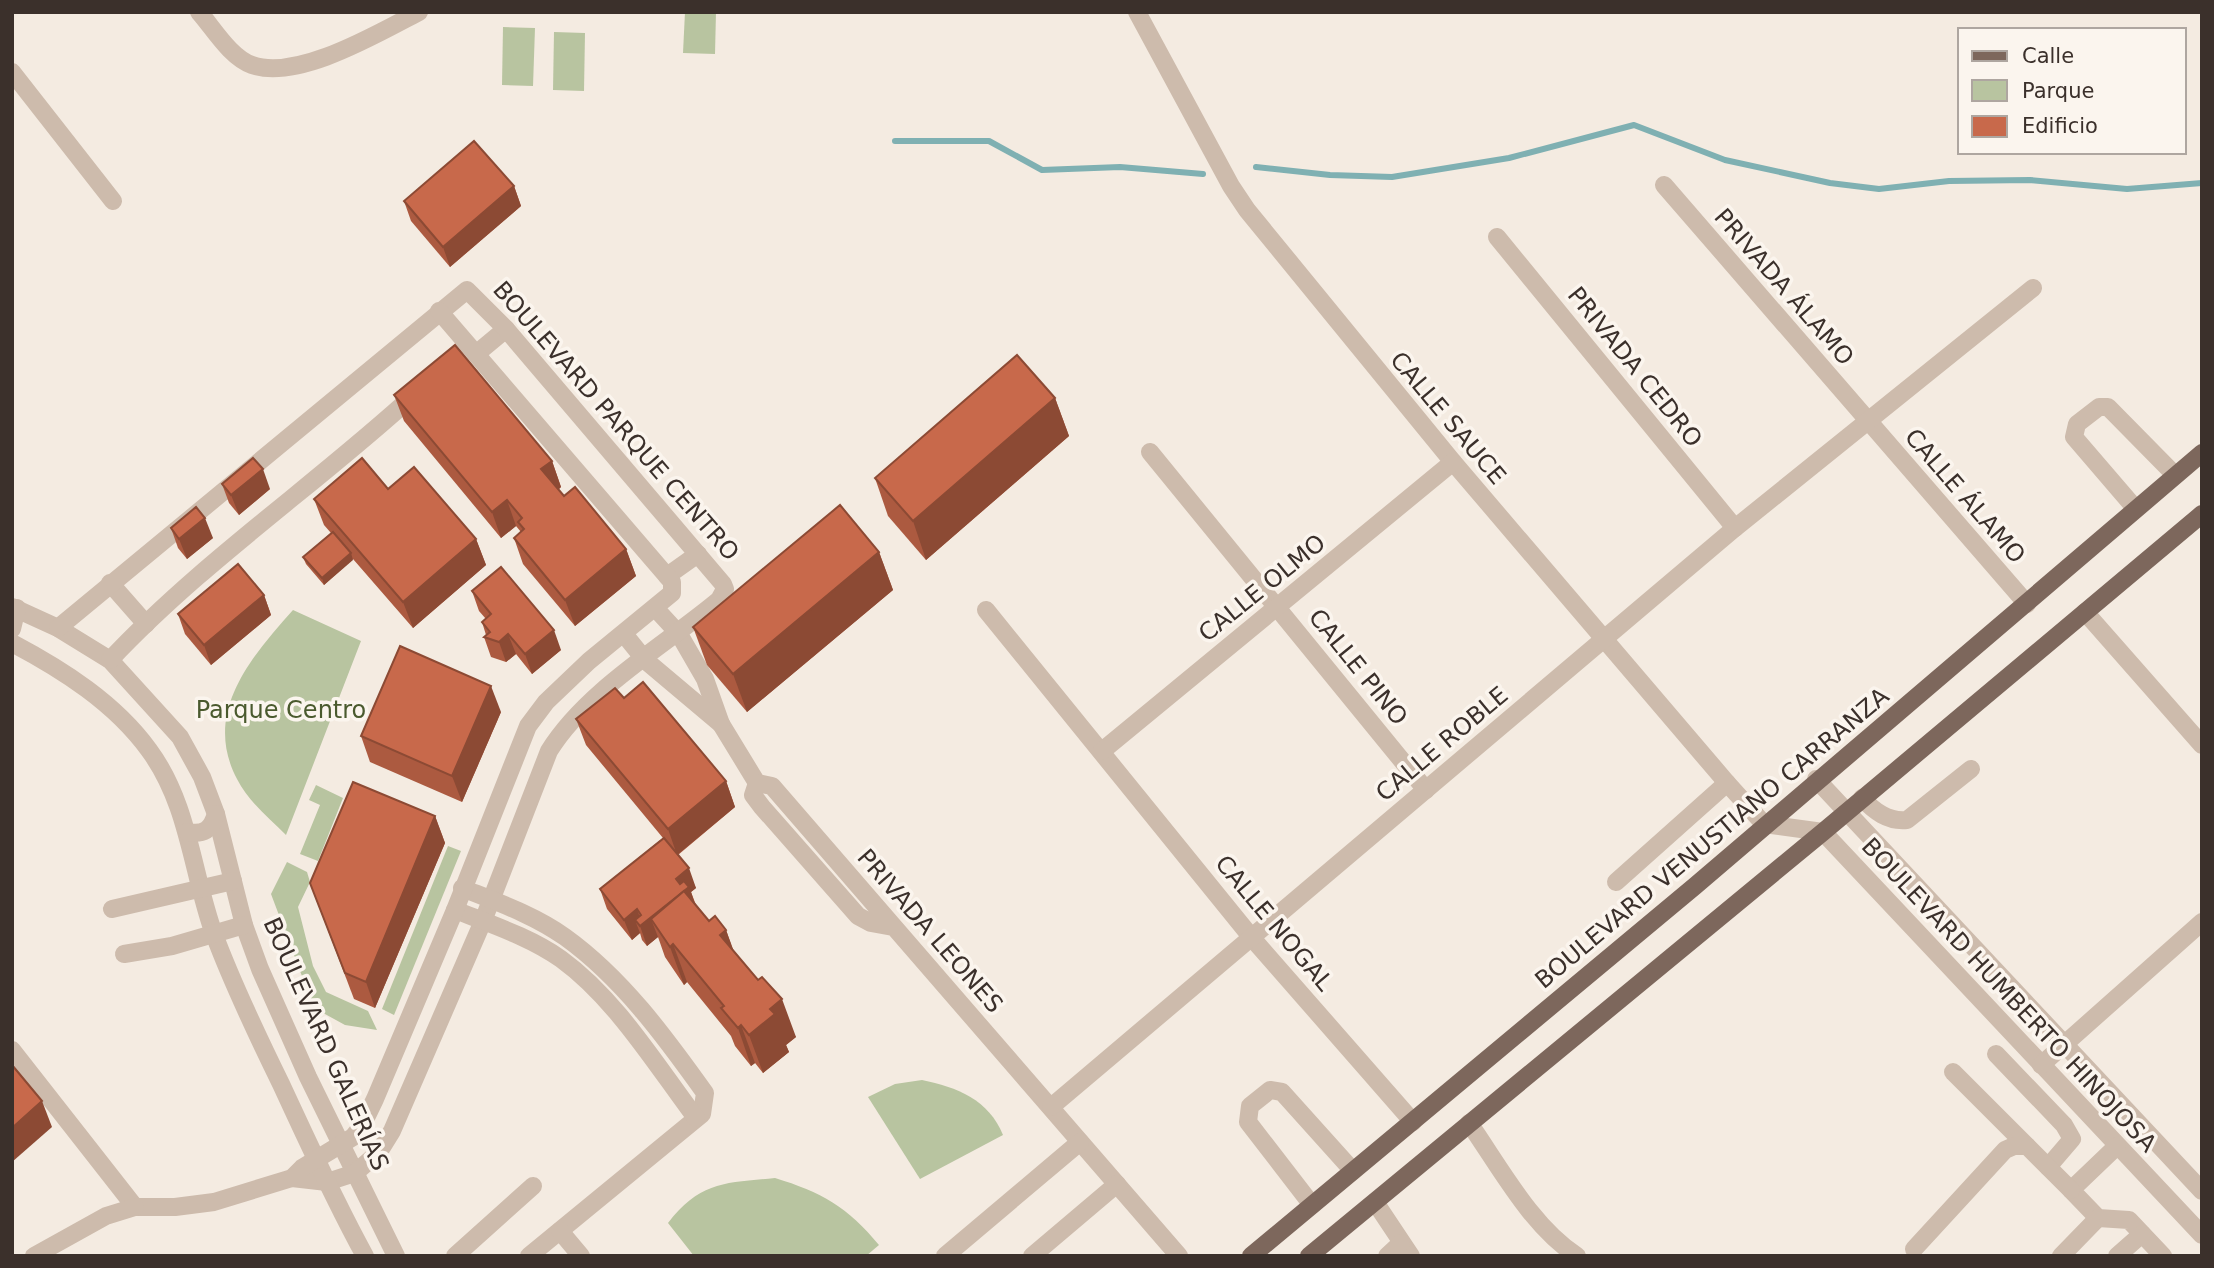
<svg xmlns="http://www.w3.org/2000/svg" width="2214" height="1268" font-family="'DejaVu Sans',sans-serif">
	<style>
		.green { fill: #b8c4a0 }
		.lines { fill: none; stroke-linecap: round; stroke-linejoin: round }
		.stream { stroke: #7fb0b2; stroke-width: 6 }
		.minor { stroke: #cdbbac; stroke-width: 18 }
		.major { stroke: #7d675c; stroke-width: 18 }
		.wall { fill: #ac5a40 }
		.shaded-wall { fill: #8c4a34 }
		.building { fill: #c8694b; stroke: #8c4a34; stroke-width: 2 }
		.labels { text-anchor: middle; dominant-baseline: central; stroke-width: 7; stroke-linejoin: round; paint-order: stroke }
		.street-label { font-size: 24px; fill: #3b302b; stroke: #fbf5ee }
		.park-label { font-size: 24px; fill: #4a5a2e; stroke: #fbf5ee }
	</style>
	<rect width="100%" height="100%" fill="#f4ebe1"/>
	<!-- green -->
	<g class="green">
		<polygon points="685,12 716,12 715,54 683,53"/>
		<polygon points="503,27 535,28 533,86 502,85"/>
		<polygon points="554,32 585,33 584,91 553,90"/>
		<path d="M293,610L361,641L286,835C269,818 248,801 237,779C202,713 251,657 293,610Z"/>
		<polygon points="316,785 343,798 318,861 300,854 320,805 309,800"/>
		<polygon points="448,846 461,851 394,1015 382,1009"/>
		<polygon points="287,862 307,872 310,882 298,907 313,966 326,992 368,1011 377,1030 345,1025 314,1008 271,894"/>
		<path d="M922,1080C957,1087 989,1100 1003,1135L920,1179L868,1097L895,1084Z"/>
		<path d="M775,1178C821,1192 848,1207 879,1245L866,1256H694L668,1223C701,1181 725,1183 775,1178Z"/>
	</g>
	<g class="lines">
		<!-- stream -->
		<g class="stream">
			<polyline points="895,141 989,141 1042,170 1120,167 1203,174"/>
			<polyline points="1256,167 1330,175 1392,177 1509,158 1634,125 1725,160 1830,183 1879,189 1949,181 2030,180 2127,189 2202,183"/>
		</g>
		<!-- minor -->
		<g class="minor">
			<path d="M199,12C214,29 230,57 252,65C298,81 378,33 419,12"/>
			<polyline points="1137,12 1231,186 1247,210 1453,462 1727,783 1764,824 1823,832 2202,1235"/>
			<polyline points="12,72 113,201"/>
			<polyline points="1664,185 2027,604"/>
			<polyline points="1497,237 1735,528"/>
			<polyline points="476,354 506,329"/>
			<polyline points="1150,452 1426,790"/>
			<polyline points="2135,508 2074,437 2077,424 2099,407 2108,407 2175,475"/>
			<polyline points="667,576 698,554"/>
			<polyline points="110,583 146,624"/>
			<polyline points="12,607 58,628 110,660 180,737 202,777 216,814 244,925 260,969 308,1077 396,1256"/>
			<polyline points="656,609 679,634 705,679 721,724 757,783"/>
			<polyline points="986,610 1252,938 1413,1122"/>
			<polyline points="2085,612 2202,745"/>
			<path d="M58,628L467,290L506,329L723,584L725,589L719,600C664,646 587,690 549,751L483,921L392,1131L379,1152L355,1173L327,1182L292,1178"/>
			<polyline points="12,629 17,608"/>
			<polyline points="624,634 645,660 721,724"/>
			<path d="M12,643C63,670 115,703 149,750C189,804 192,873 214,934C233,985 257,1035 281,1084C308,1142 334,1200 365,1256"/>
			<path d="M110,660C203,561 317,484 416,393"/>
			<polyline points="1102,751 1453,462"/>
			<polyline points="1816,779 2202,1191"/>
			<path d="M1862,798C1874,811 1888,822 1907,820L1971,769"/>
			<path d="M187,832C204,835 211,830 216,814"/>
			<polyline points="1616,882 1727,783"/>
			<path d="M462,888C497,902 534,915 565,937C622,978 665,1037 705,1093L702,1114L529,1256"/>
			<polyline points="112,909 233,881"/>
			<path d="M455,910C490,924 530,937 561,959C616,999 656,1065 696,1118"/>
			<polyline points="893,927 871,923 858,916 762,807 753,795 757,783 772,786 1179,1256"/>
			<polyline points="124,954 172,946 244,925"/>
			<polyline points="12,1050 135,1207 175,1207 214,1202 292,1178 302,1168 353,1137 362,1126 375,1099 455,910 528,726 546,702 589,661 672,593 672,582 439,311"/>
			<polyline points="1996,1054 2064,1125 2072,1139 2048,1167"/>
			<polyline points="2041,1065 2202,922"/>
			<polyline points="1953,1072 2027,1146"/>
			<polyline points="1051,1107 1735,528 2033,288"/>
			<path d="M1469,1123C1500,1167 1531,1226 1577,1256"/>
			<polyline points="2117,1146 2071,1190 2098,1218 2129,1220 2163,1256"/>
			<polyline points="1375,1202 1411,1256"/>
			<polyline points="1312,1205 1248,1122 1250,1106 1270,1090 1282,1092 1353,1171"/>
			<polyline points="560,1231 581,1256"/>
			<polyline points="1914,1249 2005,1150 2014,1146 2027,1146 2071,1190"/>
			<polyline points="34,1256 106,1216 135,1207"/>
			<polyline points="455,1256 533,1186"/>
			<polyline points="945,1256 1080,1142"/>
			<polyline points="1032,1256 1117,1184"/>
			<polyline points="1387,1256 1401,1243"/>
			<polyline points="2061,1256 2098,1218"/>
			<polyline points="2117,1256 2142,1234"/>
		</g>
		<!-- major -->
		<g class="major">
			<polyline points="1251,1256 1695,886 2202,453"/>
			<polyline points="1309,1256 1823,832 2202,514"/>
		</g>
	</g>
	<!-- wall -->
	<g class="wall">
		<polygon points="514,186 521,206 450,267 411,221 404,201"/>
		<polygon points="394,395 552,461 561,487 558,490 564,496 626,549 636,576 575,626 523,564 514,538 521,532 516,526 501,538 404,421"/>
		<polygon points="1055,398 1069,436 926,560 888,516 875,478"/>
		<polygon points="222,484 270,489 239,515 229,503"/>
		<polygon points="388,489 476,539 486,565 413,628 353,559 324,585 306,564 303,557 331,533 324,525 314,499"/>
		<polygon points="171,528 213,538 187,559 178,548"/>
		<polygon points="879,552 893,590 747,712 707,665 693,627"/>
		<polygon points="472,591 561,650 532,674 516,654 506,662 491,657 484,637 486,635 482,622 486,619 479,611"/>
		<polygon points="264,595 271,615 211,665 185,634 178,614"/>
		<polygon points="624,698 726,781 735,807 678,855 696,888 691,892 696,905 709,921 726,930 733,950 796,1037 786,1045 789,1052 763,1073 755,1063 751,1066 735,1046 731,1036 687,982 684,985 665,957 658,937 647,946 642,940 640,933 632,940 607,909 600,889 663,838 586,745 576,719"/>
		<polygon points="501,712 462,802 370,762 361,736"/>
		<polygon points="435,816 445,843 375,1008 354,999 310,883"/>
	</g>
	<!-- shaded-wall -->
	<g class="shaded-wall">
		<polygon points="514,186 521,206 450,267 443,247"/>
		<polygon points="1055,398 1069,436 926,560 913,521"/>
		<polygon points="552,461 561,487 551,496 541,469"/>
		<polygon points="263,469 270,489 239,515 231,495"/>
		<polygon points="507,500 516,526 501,538 492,512"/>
		<polygon points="205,518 213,538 187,559 179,539"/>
		<polygon points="476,539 486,565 413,628 403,602"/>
		<polygon points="626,549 636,576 575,626 565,600"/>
		<polygon points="879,552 893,590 747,712 733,674"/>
		<polygon points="351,553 353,560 324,585 322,578"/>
		<polygon points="264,595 271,615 211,665 204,645"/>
		<polygon points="554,630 561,650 532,674 525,654"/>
		<polygon points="508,634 516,654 506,662 499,642"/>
		<polygon points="491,686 501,712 462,802 452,776"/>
		<polygon points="726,781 735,807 677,855 668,829"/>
		<polygon points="435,816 445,843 375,1008 366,982"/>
		<polygon points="689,868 696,888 691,892 696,907 651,919 658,937 647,946 640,926 635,920 640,933 632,940 624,920 637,909 642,924 676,879"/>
		<polygon points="726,930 740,968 720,935"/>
		<polygon points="673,944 687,982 684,985 670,947"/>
		<polygon points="782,999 796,1037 786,1045 789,1052 763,1073 749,1035 770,1009"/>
		<polygon points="741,1025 755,1063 751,1066 738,1028"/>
		<polygon points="42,1101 52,1127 12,1162 12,1128"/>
	</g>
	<!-- building -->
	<g class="building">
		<polygon points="474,141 514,186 443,247 404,201"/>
		<polygon points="455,345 552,461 541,469 564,496 575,487 626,549 565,600 514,538 524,529 518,522 522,518 507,500 492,512 394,395"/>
		<polygon points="1017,355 1055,398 913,521 875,478"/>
		<polygon points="253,458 263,469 231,495 222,484"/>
		<polygon points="362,458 388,489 414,467 476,539 403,602 314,499"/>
		<polygon points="840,505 879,552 733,674 693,627"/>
		<polygon points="196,507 205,518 179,539 171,528"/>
		<polygon points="333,532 351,553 322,578 303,557"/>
		<polygon points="238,564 264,595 204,645 178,614"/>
		<polygon points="501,567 554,630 525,654 508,634 499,642 484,637 490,632 482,622 491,614 472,591"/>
		<polygon points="400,646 491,686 452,776 361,736"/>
		<polygon points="643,682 726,781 668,829 576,719 615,688 624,698"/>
		<polygon points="353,782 435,816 366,982 345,973 310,883"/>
		<polygon points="664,838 689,868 676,879 680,884 684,881 689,887 640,926 635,920 641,915 637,909 624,920 600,889"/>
		<polygon points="684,891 709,921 715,916 726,930 720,935 758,980 762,977 782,999 770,1009 775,1014 749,1035 741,1025 738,1028 721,1008 724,1006 673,944 670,947 651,919"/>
		<polygon points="12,1065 42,1101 12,1128"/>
	</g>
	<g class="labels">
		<!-- street labels -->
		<g class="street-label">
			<text transform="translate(1784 287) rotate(49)">PRIVADA ÁLAMO</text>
			<text transform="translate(1635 367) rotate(51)">PRIVADA CEDRO</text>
			<text transform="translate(1448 418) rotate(50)">CALLE SAUCE</text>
			<text transform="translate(616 421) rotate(49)">BOULEVARD PARQUE CENTRO</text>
			<text transform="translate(1965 496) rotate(49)">CALLE ÁLAMO</text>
			<text transform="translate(1262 588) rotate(-39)">CALLE OLMO</text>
			<text transform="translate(1358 667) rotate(51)">CALLE PINO</text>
			<text transform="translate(1442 744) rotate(-40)">CALLE ROBLE</text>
			<text transform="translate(1712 838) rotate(-40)">BOULEVARD VENUSTIANO CARRANZA</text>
			<text transform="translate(1274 923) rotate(50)">CALLE NOGAL</text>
			<text transform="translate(930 931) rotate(49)">PRIVADA LEONES</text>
			<text transform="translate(2009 995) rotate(47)">BOULEVARD HUMBERTO HINOJOSA</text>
			<text transform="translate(326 1044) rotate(66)">BOULEVARD GALERÍAS</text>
		</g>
		<!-- park labels -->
		<g class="park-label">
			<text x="281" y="710">Parque Centro</text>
		</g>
	</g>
	<!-- border -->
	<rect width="2214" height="1268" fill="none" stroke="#3b302b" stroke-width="28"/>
	<!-- legend -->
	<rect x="1958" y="28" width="228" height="126" fill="#fbf5ee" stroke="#aea6a0" stroke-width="2"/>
	<rect x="1972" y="51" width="35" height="10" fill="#7d675c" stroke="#aea6a0" stroke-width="2"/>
	<text x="2022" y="63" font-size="21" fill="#3b302b">Calle</text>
	<rect x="1972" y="80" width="35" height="21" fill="#b8c4a0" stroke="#aea6a0" stroke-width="2"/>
	<text x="2022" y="98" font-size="21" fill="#3b302b">Parque</text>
	<rect x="1972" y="116" width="35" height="21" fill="#c8694b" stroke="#aea6a0" stroke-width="2"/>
	<text x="2022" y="133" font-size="21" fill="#3b302b">Edificio</text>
</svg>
